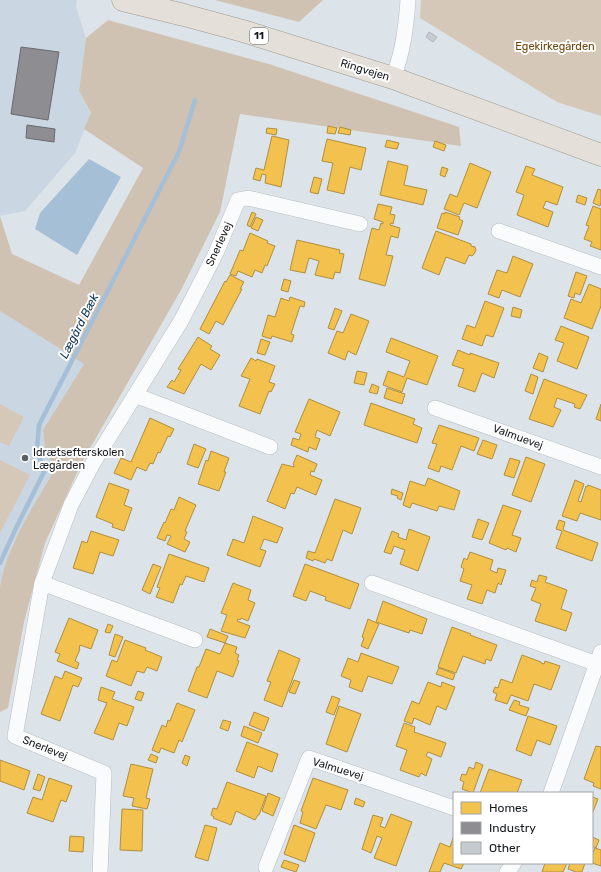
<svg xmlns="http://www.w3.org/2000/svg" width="601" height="872" font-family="Rubik,sans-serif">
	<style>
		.built { fill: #cad7e3 }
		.green { fill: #d5c8b9 }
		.forest { fill: #cfc2b2 }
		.water { fill: #a5bfd6 }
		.homes { fill: #f2c14e; stroke: #b08f3f }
		.industry { fill: #8d8d92; stroke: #696a6f }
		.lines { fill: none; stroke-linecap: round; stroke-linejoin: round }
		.stream { stroke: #a5bfd6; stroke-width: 4.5 }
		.building { fill: #c7ccd1; stroke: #afb5b9 }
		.street-casing { stroke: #b8bdc2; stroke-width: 16 }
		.primary-casing { stroke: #9e988d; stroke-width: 23 }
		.street { stroke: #fafbfc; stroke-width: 15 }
		.primary { stroke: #e4e0d9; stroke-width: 22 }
		.poi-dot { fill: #5b6064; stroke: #fff; stroke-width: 1.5 }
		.labels { text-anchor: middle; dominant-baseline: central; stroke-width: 4; stroke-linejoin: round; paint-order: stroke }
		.shield { fill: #fff; stroke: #5b5e61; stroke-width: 1 }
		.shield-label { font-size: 10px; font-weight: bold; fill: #15191d }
		.park-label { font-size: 11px; fill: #6d450a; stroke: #fff }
		.street-label { font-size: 11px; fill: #15191d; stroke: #fff }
		.poi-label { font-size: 11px; fill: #15191d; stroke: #fff; text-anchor: start }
		.water-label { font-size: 12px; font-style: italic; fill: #0b3654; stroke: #fff }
	</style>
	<rect width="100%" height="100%" fill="#dce3e9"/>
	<!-- built -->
	<g class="built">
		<polygon points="0,0 77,0 76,7 86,38 79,91 91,114 75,153 25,211 0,216"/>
		<polygon points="0,311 84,364 43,430 45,448 55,469 12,545 0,587"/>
	</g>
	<!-- green -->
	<g class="green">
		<polygon points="421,0 601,0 601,116 557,102 420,18"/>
		<polygon points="0,404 24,417 9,446 0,442"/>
		<polygon points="0,460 30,475 0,533"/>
	</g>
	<!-- forest -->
	<g class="forest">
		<polygon points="215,0 323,0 299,22"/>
		<path d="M108,20L269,64L459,127L461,146L240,114L220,212L181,290L81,464L45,543L24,622L8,708L0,712V587C7,544 34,506 55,469L45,448L43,430L84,364L0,311V216L12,254L79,285L143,168L84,129L91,113L79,91L86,38Z"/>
	</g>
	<!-- water -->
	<polygon class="water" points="89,159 121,177 77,255 35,229 40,213"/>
	<!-- homes -->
	<g class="homes">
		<polygon points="328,126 337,128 335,134 327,133"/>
		<polygon points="340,127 351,130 350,135 338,133"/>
		<polygon points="267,128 277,129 276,135 266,133"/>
		<polygon points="272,136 289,140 281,187 265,183 266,175 262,174 260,181 253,179 256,168 264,170"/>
		<polygon points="327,139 366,148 361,170 350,167 344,194 327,190 333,163 322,161"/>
		<polygon points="387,140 399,143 397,149 385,147"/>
		<polygon points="435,141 446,145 444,151 433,147"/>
		<polygon points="388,161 408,166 404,185 427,190 423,205 380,195"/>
		<polygon points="470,163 491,172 477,208 464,203 459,215 444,209 450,194 457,197"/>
		<polygon points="526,166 535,169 532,175 563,187 557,205 546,201 543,208 553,212 548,227 517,215 524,195 516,192"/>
		<polygon points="442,167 448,169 445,177 440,175"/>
		<polygon points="314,177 322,179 318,194 310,192"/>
		<polygon points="598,189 601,190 601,202 600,206 593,203"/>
		<polygon points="578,195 587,198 585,205 576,202"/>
		<polygon points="378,204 392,207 390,214 395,215 393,224 391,223 390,225 400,228 398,238 391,236 386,255 393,256 385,286 359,279 372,228 379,230 381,223 383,224 383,222 374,219"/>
		<polygon points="593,206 601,209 601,250 590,246 592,242 584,239 589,226 586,225"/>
		<polygon points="252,212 256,214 250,227 247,225"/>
		<polygon points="445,212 460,217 459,219 463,221 458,235 437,228 442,213 445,214"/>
		<polygon points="256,217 263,220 258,231 251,228"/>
		<polygon points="436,231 471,244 471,246 475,247 476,250 474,254 472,256 469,255 465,264 446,257 439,275 422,268"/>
		<polygon points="250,233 268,241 267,243 275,246 267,266 265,265 262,273 255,270 252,277 238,271 236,276 230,274 240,250 243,251"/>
		<polygon points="297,240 340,250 339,253 344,254 340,273 335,272 333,279 315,275 319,261 309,258 305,273 290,270"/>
		<polygon points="513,256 533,264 520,297 502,290 499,298 488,294 497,270 507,273"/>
		<polygon points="576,272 587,276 580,295 575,293 574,298 568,296"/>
		<polygon points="230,275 244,282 240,289 242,289 223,325 216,321 209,334 200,329 225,281 226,282"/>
		<polygon points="284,279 291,281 288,292 281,290"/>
		<polygon points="589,284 601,289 601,306 592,329 564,318 571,299 581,303"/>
		<polygon points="290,297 305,302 304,307 300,306 291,334 294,335 292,342 272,336 271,339 262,336 268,315 275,317 281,298 289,301"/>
		<polygon points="485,301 504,308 493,337 486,335 482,346 462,339 467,325 475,328"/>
		<polygon points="513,307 522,310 520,318 511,316"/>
		<polygon points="335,308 342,311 334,330 328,328"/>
		<polygon points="351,314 369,321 356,355 348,351 345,360 328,353 337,331 343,333"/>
		<polygon points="561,326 589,337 577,369 557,361 564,343 555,340"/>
		<polygon points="198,337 212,346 210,349 220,355 211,370 201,364 184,394 167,387 172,380 174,382 181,370 178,369"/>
		<polygon points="391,338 438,356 427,385 407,378 402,392 383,385 388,371 404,377 410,361 386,352"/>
		<polygon points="261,339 270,342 265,355 257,353"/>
		<polygon points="458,350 470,355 470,353 499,363 494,378 482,373 475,392 458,386 464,369 452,365"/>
		<polygon points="539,353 548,357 543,372 533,368"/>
		<polygon points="251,358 256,361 257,359 275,366 269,382 275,384 271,392 269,391 260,414 239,406 250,379 241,376"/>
		<polygon points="357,371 367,373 364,385 354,383"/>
		<polygon points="531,374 538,377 533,394 525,391"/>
		<polygon points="544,379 587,395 580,409 574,407 575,404 557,398 554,407 561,410 553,427 529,419"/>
		<polygon points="372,384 379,387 377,394 369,392"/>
		<polygon points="387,388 405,394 402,404 384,398"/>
		<polygon points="309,399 340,412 330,436 317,430 315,437 320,439 316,450 309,447 308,452 291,445 293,438 299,440 301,434 295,432"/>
		<polygon points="371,403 415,419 413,424 422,428 417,443 364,425"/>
		<polygon points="601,404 601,421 596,419"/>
		<polygon points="150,418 174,429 170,437 168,436 160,453 158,452 153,464 150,463 146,471 137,467 131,480 114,473 121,458 131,462"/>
		<polygon points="439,425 479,438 474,451 461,446 452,470 441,466 439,472 428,468 437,444 432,443"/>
		<polygon points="483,440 497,445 492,459 477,454"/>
		<polygon points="194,444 206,449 198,468 187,464"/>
		<polygon points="211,451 229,458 224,472 226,472 219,491 198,484 206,460 208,461"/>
		<polygon points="297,455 317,464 314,472 311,471 310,475 322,480 316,495 297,487 294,494 291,493 285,509 267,501 282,464 294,467 294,465 293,464"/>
		<polygon points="526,457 545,464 531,502 512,495"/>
		<polygon points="510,458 520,461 514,478 504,475"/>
		<polygon points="428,478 460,491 454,510 439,506 437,511 412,503 410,508 403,505 410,481 425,486"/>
		<polygon points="575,480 584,484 578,501 581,502 586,486 587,487 588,485 601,490 601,520 580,513 577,521 562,516"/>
		<polygon points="109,483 129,490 124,505 132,508 124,531 112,527 113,524 96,517"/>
		<polygon points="392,489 403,493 401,500 397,498 398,496 391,494"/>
		<polygon points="179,497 196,505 185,531 187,532 184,539 190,542 185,552 167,544 171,536 167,535 165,541 157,538 164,522 165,523 171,509 174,510"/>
		<polygon points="335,499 361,508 352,534 343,530 332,561 327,559 325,563 314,559 313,561 306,558 308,551 315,553"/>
		<polygon points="503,505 521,511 512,535 521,538 516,552 507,548 506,550 489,543"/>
		<polygon points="253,516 283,528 277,543 264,539 260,549 266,551 260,567 227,555 233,539 244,543"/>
		<polygon points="478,519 489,523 482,540 472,537"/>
		<polygon points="559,520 565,522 563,530 598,543 592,561 556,548 562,531 556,529"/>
		<polygon points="409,529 430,537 418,571 400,564 405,550 394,546 391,554 384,552 392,531 399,534 398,537 406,540"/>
		<polygon points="91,531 119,540 113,556 100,552 93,574 73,568 82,541 87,543"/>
		<polygon points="470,552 493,560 490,570 497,573 498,568 506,570 501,585 498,583 495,593 487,590 482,604 467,599 472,585 460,581 464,569 461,567 464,558 467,560"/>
		<polygon points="169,554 209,568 204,582 186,576 182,585 180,584 173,603 156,597 160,588 157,587"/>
		<polygon points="153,564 161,567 150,594 142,590"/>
		<polygon points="305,564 359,584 350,609 325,600 326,597 310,591 306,601 293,596"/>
		<polygon points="539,575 547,577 545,582 567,590 561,609 572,613 566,631 535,621 541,604 531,600 536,588 530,586 532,580 537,582"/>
		<polygon points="233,583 251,590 248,600 255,603 248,621 241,618 240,620 238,619 237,621 250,626 245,638 221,631 227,615 221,613"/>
		<polygon points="383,601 427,619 422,634 410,630 409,633 376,622"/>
		<polygon points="69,618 98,630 91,649 80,645 79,649 80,649 75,661 79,663 77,669 57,661 60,654 55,652"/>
		<polygon points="368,619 379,624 368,649 361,646 364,638 362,637"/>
		<polygon points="108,624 113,626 110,633 105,632"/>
		<polygon points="452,627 471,634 470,635 497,645 491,661 486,659 485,664 463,656 456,673 438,667"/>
		<polygon points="210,629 228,636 225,643 237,647 235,653 239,655 237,660 239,661 233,677 217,671 207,698 188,691 197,667 199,667 206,649 220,654 225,643 207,637"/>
		<polygon points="115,634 123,637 115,657 109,655"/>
		<polygon points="125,640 146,648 145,650 162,657 157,671 147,667 144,673 137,671 131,686 106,676 112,660 117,662"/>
		<polygon points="279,650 300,659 282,707 264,700 271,682 267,681"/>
		<polygon points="361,653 399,667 392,684 368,676 362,692 349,687 351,680 341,676 348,658 358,662"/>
		<polygon points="522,655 541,662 541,663 544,664 545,661 560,666 551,690 534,684 528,701 511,695 507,704 495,700 497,694 493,692 495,687 498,688 501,679 512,683"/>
		<polygon points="439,668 455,674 453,680 436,674"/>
		<polygon points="65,671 82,678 78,687 73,685 60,721 41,714 55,676 62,679"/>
		<polygon points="294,680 300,682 295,694 289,692"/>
		<polygon points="428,682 441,687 442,682 455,687 446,710 437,706 430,725 414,718 412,724 404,721 412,701 419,704"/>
		<polygon points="101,687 115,692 112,699 134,707 127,726 119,723 113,740 94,733 107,703 98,700"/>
		<polygon points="138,691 144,693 141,701 135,699"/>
		<polygon points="332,696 340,699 334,715 326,712"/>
		<polygon points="514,700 520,702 519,705 529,708 526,716 509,710"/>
		<polygon points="177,703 195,710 182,742 179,740 174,753 161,748 159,753 152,750 162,725 166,727 168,720 170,721"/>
		<polygon points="339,706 361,714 347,752 326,744"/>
		<polygon points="254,712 269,718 264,731 249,725"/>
		<polygon points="528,716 557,726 550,745 537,740 531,756 516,750"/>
		<polygon points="223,720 231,722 228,731 220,728"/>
		<polygon points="404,723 415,727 414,732 446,743 441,757 428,752 426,756 432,759 426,776 421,773 419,777 400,770 407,750 396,746"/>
		<polygon points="244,726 262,733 258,743 241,736"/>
		<polygon points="247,742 278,754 272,772 258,766 254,778 236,771"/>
		<polygon points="596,746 601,747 601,789 593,786 594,783 584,779"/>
		<polygon points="151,754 158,757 156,763 148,760"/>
		<polygon points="185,755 190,757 187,766 182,763"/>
		<polygon points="0,760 30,771 24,790 0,781"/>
		<polygon points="476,762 483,765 473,793 462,789 464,782 460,780 462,774 466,775 469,767 474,769"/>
		<polygon points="131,764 153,769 146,798 150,799 147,809 132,806 134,798 123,796"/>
		<polygon points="489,769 522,780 517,793 480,793"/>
		<polygon points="38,774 45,777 40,791 33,789"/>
		<polygon points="49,778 72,786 66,802 61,800 53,822 27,813 33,797 42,800"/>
		<polygon points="313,778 348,790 341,810 326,805 316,829 300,823 303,812 301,811"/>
		<polygon points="227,782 266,796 259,815 258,815 255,820 236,811 231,825 213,818 214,817 211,815 213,808 217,809"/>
		<polygon points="268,793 280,798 273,816 262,811"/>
		<polygon points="592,797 598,799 592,814"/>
		<polygon points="356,798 365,802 363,807 354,804"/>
		<polygon points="122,809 143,810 142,851 120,850"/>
		<polygon points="391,814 412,822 396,866 374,858 382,838 377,836 371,853 362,849 373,815 383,818 380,826 385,828"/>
		<polygon points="205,825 217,828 208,861 195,857"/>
		<polygon points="294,825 315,833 305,862 284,854"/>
		<polygon points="454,835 454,863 464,863 461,869 444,863 440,872 429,872 440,843 450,847"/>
		<polygon points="70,836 84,837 83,852 69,851"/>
		<polygon points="592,837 599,840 596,848 592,846"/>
		<polygon points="595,848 601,850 601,866 592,863 592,855"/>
		<polygon points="284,860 299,865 296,872 281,867"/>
		<polygon points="545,863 567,863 563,872 542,872"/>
		<polygon points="570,863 585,863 582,872 576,872 568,869"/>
	</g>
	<!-- industry -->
	<g class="industry">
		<polygon points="21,47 59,52 48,120 11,114"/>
		<polygon points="27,125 55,129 54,142 26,138"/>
	</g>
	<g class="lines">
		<!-- stream -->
		<polyline class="stream" points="0,563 16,528 44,472 37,449 39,425 179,152 195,100"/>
	</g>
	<!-- building -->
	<polygon class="building" points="429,32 437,37 433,42 426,37"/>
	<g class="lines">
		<defs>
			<g id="street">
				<path d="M393,78C403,52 406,28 408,0"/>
				<polyline points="499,231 601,267"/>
				<polyline points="135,395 270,447"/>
				<polyline points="435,408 601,467"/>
				<polyline points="42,583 195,640"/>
				<polyline points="372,583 597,664"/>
				<polyline points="551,793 601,652"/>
				<polyline points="266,867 309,758 454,808"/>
				<polyline points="100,872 104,773 15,736 42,583 71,505 93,463 181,321 216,253 238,200 248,198 360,224"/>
				<polyline points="507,872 514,863"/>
			</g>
			<polyline id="primary" points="123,0 184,15 243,31 393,78 601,155"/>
		</defs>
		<!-- street casing -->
		<use href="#street" class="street-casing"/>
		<!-- primary casing -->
		<use href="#primary" class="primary-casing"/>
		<!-- street -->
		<use href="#street" class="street"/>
		<!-- primary -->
		<use href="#primary" class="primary"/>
	</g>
	<!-- markers -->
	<circle class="poi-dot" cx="25" cy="458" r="4"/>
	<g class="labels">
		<!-- shield labels -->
		<rect class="shield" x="250" y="28" width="18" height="16" rx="3"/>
		<g class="shield-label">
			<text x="259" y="36">11</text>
		</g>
		<!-- park labels -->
		<g class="park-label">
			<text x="555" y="46">Egekirkegården</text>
		</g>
		<!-- street labels -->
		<g class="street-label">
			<text transform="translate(365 70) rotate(17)">Ringvejen</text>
			<text transform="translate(219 244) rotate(-65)">Snerlevej</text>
			<text transform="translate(518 437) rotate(20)">Valmuevej</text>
			<text transform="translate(45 748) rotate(22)">Snerlevej</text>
			<text transform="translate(338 769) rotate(17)">Valmuevej</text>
		</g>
		<!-- poi labels -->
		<g class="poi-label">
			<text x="33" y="452">Idrætsefterskolen<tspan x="33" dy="13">Lægården</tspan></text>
		</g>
		<!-- water labels -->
		<g class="water-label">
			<text transform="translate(79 326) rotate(-63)">Lægård Bæk</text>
		</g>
	</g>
	<!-- legend -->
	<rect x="453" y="792" width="140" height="72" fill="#ffffff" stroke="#a1a3a5"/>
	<rect x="461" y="802" width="20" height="12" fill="#f2c14e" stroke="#a1a3a5"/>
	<text x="489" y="812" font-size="12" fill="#15191d">Homes</text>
	<rect x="461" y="822" width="20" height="12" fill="#8d8d92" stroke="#a1a3a5"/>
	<text x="489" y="832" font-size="12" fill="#15191d">Industry</text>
	<rect x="461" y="842" width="20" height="12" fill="#c7ccd1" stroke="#a1a3a5"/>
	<text x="489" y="852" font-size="12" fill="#15191d">Other</text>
</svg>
